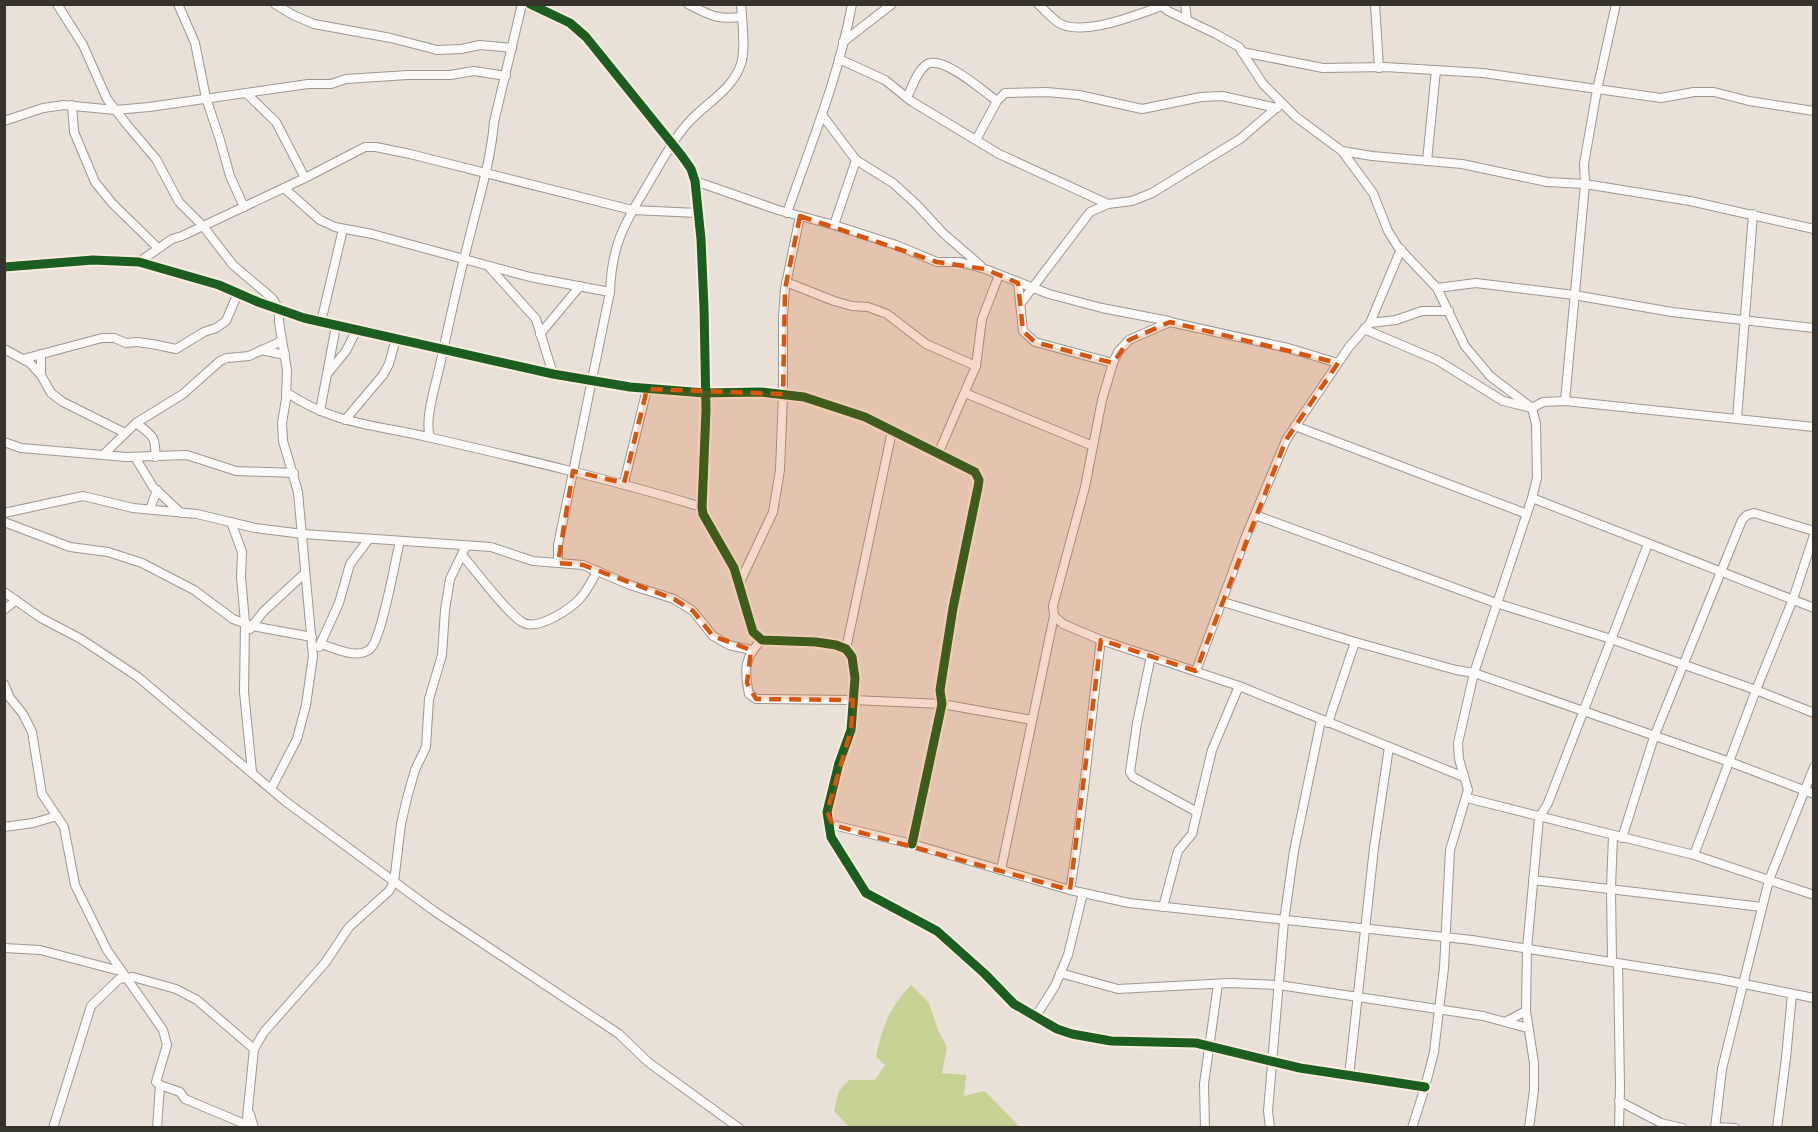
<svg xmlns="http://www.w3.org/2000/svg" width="1818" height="1132" font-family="'Golos Text',sans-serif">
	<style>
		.water { fill: #c7d295 }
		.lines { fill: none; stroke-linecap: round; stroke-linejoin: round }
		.street-casing { stroke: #9e9791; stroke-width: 10 }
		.street { stroke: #fcfaf9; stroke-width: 8 }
		.cycleway-casing { stroke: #fcecdf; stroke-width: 13 }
		.cycleway { stroke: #1b5e20; stroke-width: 9 }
		.marked { fill: #d6550f; fill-opacity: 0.2; stroke: #d6550f; stroke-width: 4.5; stroke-dasharray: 12 8; stroke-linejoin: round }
	</style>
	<rect width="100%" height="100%" fill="#e9e0d8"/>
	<!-- water -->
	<path class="water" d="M911,985L929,1003L938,1030L947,1047L942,1073L966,1075L964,1096L985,1091L1020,1127H849L834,1111L839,1091L849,1080H875L885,1065L876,1057C882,1027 889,1008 911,985Z"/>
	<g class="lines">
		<defs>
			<g id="street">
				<polyline points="57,4 83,45 107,99 128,126 156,159 179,202 203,226 233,265 272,298 279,309 279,322 287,370 286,399 282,423 283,441 298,492 313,656 306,705 297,739 271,789"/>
				<polyline points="178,4 195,43 206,98 220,140 230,176 244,207"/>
				<polyline points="275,4 293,15 314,24 391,38 437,50 461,49 480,45 512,48"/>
				<polyline points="530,4 570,23 586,37 682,156 691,169 695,181 701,239 704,308 706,410 702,507 703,514 734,568 753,632 762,640 816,642 836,645 846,649 852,657 855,678 851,730 839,763 827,812 831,837 866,893 937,931 985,974 1014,1004 1057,1029 1072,1034 1111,1041 1196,1043 1300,1068 1425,1087"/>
				<path d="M688,4C709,15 717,20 742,17"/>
				<path d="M1038,4C1045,10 1051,18 1059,23C1083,37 1136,15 1162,6"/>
				<polyline points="1160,4 1168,11 1216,34 1239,47 1263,84 1296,117 1342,151 1373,193 1388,231 1398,247 1437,288 1465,346 1490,376 1532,408 1536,424 1537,478 1532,498 1474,673 1458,743 1459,759 1468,790 1450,850 1444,968 1434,1052 1425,1087 1412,1128"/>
				<polyline points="1185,4 1187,19"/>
				<polyline points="1375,4 1379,68"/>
				<polyline points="843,42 892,4"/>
				<polyline points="1242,52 1323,68 1385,67 1483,73 1661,98 1694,92 1714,92 1749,101 1814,111"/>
				<polyline points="839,59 885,80 911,101 999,154 1108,204"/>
				<polyline points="246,93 276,122 305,178"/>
				<path d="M907,97C912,88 917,71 926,65C941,53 984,92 997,101"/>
				<polyline points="72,105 74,132 95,182 112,203 158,248"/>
				<polyline points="822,115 856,160 893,183 916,204 943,233 981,266"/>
				<polyline points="4,121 43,108 64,105 115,110 149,107 308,84 331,84 346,79 408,75 450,75 474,71 506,76"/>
				<polyline points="976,140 997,101 1005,93 1047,92 1079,95 1142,109 1201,97 1222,96 1277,108"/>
				<polyline points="1342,151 1372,156 1462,164 1547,182 1585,184 1690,201 1814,229"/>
				<polyline points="1427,161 1436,70"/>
				<polyline points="695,181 778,210 834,225 896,245 937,262 960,262 985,269 1049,294 1102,308 1169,321"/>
				<polyline points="284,188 320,220 335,227 372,234 530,277 610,292"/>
				<path d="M787,213C811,144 839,76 852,4"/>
				<polyline points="834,225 856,160"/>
				<polyline points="139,262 172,239 182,236 305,178 365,147 376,147 410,154 632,210 698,213"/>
				<polyline points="4,267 93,260 139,262 219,285 258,302 304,318 553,374 630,387 705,393 761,392 804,397 865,417 975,472 979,480 978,487 953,608 940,690 942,704 912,844"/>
				<polyline points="490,268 536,319 553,374"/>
				<polyline points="786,282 834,301 852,306 868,307 887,314 926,344 976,366"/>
				<polyline points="1018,283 1023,331 1035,342 1113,363"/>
				<polyline points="1437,288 1476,283 1574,295 1672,312 1814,328"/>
				<polyline points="1021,303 1090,212 1108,204 1132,201 1152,193 1240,139 1282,103"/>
				<polyline points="321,322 343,229"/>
				<polyline points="1370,323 1396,320 1422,311 1449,311"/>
				<polyline points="1364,329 1437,360 1503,401 1532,408 1543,402 1565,401 1814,427"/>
				<polyline points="540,334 580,286"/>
				<polyline points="4,349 30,363 41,375 51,393 63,402 125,433"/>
				<polyline points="261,350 285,355"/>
				<polyline points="41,354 41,375"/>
				<polyline points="23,359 102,338 114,338 126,343 137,342 152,344 176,349 204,332 216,328 226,321 238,293"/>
				<polyline points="328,373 346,351 356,331"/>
				<path d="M286,392C334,425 378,425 432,438C523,459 613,480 702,507"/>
				<polyline points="965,393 1093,446"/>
				<polyline points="1565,401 1585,184 1584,164 1597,90 1616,4"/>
				<polyline points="320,411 336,326"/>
				<polyline points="1737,419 1753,214"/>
				<polyline points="345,420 383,375 389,364 396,338"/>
				<path d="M136,423C151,434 157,437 155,457"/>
				<polyline points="1295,426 1527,514"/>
				<path d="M430,437C424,420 436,384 440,365C449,323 458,281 469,239C478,201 491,161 494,122L522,4"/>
				<polyline points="4,442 21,448 126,457 187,455 236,471 294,473"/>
				<polyline points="938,454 976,366 982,319 999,275"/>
				<polyline points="103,455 136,423 183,394 220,361 227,358 249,356 282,341"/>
				<polyline points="135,457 153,487 181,513"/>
				<polyline points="624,483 647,389"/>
				<polyline points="1532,498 1814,608"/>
				<polyline points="150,509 157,490"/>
				<polyline points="4,513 83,496 133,508 197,514 255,528 303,534 491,547 533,561 583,565 630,585 674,599 693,611 713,636 729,645 751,650"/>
				<polyline points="1255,515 1496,603 1611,639 1756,690 1814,713"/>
				<polyline points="4,522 70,547 108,552 142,563 194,590 233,619 252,626 312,637"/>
				<polyline points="231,522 242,552 241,576 245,623 244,692 252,772"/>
				<path d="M462,555C477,572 505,611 522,622C537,632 573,608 583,595C588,588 593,579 597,571"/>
				<path d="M558,563V545L610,292C612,238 628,219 654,174C664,157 674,139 687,124C704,104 732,91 741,64C746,50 742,20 741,4"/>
				<polyline points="739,584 773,512 780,470 783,394 783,317 785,289 800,216"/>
				<polyline points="4,592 41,618 81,639 138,677 285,801 434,911 619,1034 648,1062 739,1128"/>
				<polyline points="1223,602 1355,642 1456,670 1474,673 1730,762 1814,794"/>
				<polyline points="4,610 16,600"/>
				<polyline points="1054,616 1063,624 1101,640 1239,686 1464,777"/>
				<polyline points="250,629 263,612 305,573"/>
				<path d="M762,640C744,657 744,670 749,694L756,699L853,700L942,704L1032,720"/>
				<path d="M321,644C334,648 357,660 370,649C382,639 395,560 400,541"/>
				<polyline points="319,647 339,603 350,564 369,539"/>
				<polyline points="846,649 892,431"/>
				<polyline points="1151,656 1137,723 1130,772 1133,777 1197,812"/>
				<polyline points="1196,671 1246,536 1286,440 1349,347 1370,323 1401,249"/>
				<polyline points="4,684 10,698 23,714 32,732 42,794 64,827 75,885 107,950 163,1030 167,1045 156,1082 160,1085 157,1128"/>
				<polyline points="1328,723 1355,642"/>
				<polyline points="1467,798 1694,855 1814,895"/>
				<polyline points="827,819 833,825 912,844 1070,890 1129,903 1472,940 1719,979 1814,998"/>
				<polyline points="4,827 33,823 57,816"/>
				<polyline points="1622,838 1654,737 1742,520 1747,515 1754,513 1814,531"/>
				<polyline points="1694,855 1756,690 1793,599 1814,535"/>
				<polyline points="1001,870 1054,616 1053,606 1085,487 1102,400 1113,363 1118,352 1129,340 1170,322 1288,348 1338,363"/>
				<polyline points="1533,880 1762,907"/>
				<path d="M1070,890C1084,807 1090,723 1101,640"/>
				<polyline points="1163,907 1178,851 1192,834 1212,750 1239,686"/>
				<polyline points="4,948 40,950 120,971"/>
				<polyline points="1612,962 1611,888 1613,836"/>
				<polyline points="1618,963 1620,1087 1619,1128"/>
				<polyline points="1060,973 1118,989 1229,983 1279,985 1483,1016 1527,1028"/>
				<polyline points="1036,1016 1055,986 1068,955 1083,893"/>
				<polyline points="1507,1021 1526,1011"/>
				<polyline points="1349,1076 1374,848 1389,747"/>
				<polyline points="160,1085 180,1092 185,1099 247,1125"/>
				<polyline points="1619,1101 1661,1123 1682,1128"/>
				<polyline points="250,1114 254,1128"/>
				<polyline points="1715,1127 1735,1128"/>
				<polyline points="53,1128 91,1006 119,979 133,977 176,989 197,1000 254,1049"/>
				<polyline points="246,1128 254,1049 264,1032 325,963 349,927 389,891 394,882 401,824 407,798 415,770 426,747 429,699 442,655 445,610 450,579 466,546"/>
				<polyline points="1205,1128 1204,1084 1218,984"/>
				<polyline points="1270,1128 1268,1111 1284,921 1294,851 1321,720"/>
				<polyline points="1529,1128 1534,1090 1534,1063 1526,1011 1527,949 1539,818 1548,803 1648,544"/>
				<polyline points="1715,1128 1722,1069 1769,880 1814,767"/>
				<polyline points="1777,1128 1786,1058 1792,994"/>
			</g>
		</defs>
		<!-- street casing -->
		<use href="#street" class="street-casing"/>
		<!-- street -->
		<use href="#street" class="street"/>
		<defs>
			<g id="cycleway">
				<polyline points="530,4 570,23 586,37 682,156 691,169 695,181 701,239 704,308 706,410 702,507 703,514 734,568 753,632 762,640 816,642 836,645 846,649 852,657 855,678 851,730 839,763 827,812 831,837 866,893 937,931 985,974 1014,1004 1057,1029 1072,1034 1111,1041 1196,1043 1300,1068 1425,1087"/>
				<polyline points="4,267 93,260 139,262 219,285 258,302 304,318 553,374 630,387 705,393 761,392 804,397 865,417 975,472 979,480 978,487 953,608 940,690 942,704 912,844"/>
			</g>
		</defs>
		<!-- cycleway casing -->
		<use href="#cycleway" class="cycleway-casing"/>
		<!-- cycleway -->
		<use href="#cycleway" class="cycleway"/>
	</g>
	<!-- marked area -->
	<path class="marked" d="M800,216L937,262L985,269L1018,283L1023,331L1035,342L1113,363L1129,340L1170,322L1338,363L1286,440L1196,671L1101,640L1070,890L833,825L827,812L851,730L853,700L756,699L747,683L751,650L713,636L693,611L674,599L583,565L558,563L573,471L624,483L647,389L783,394L785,289Z"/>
	<!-- border -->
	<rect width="1818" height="1132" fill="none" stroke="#38322d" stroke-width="12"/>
</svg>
